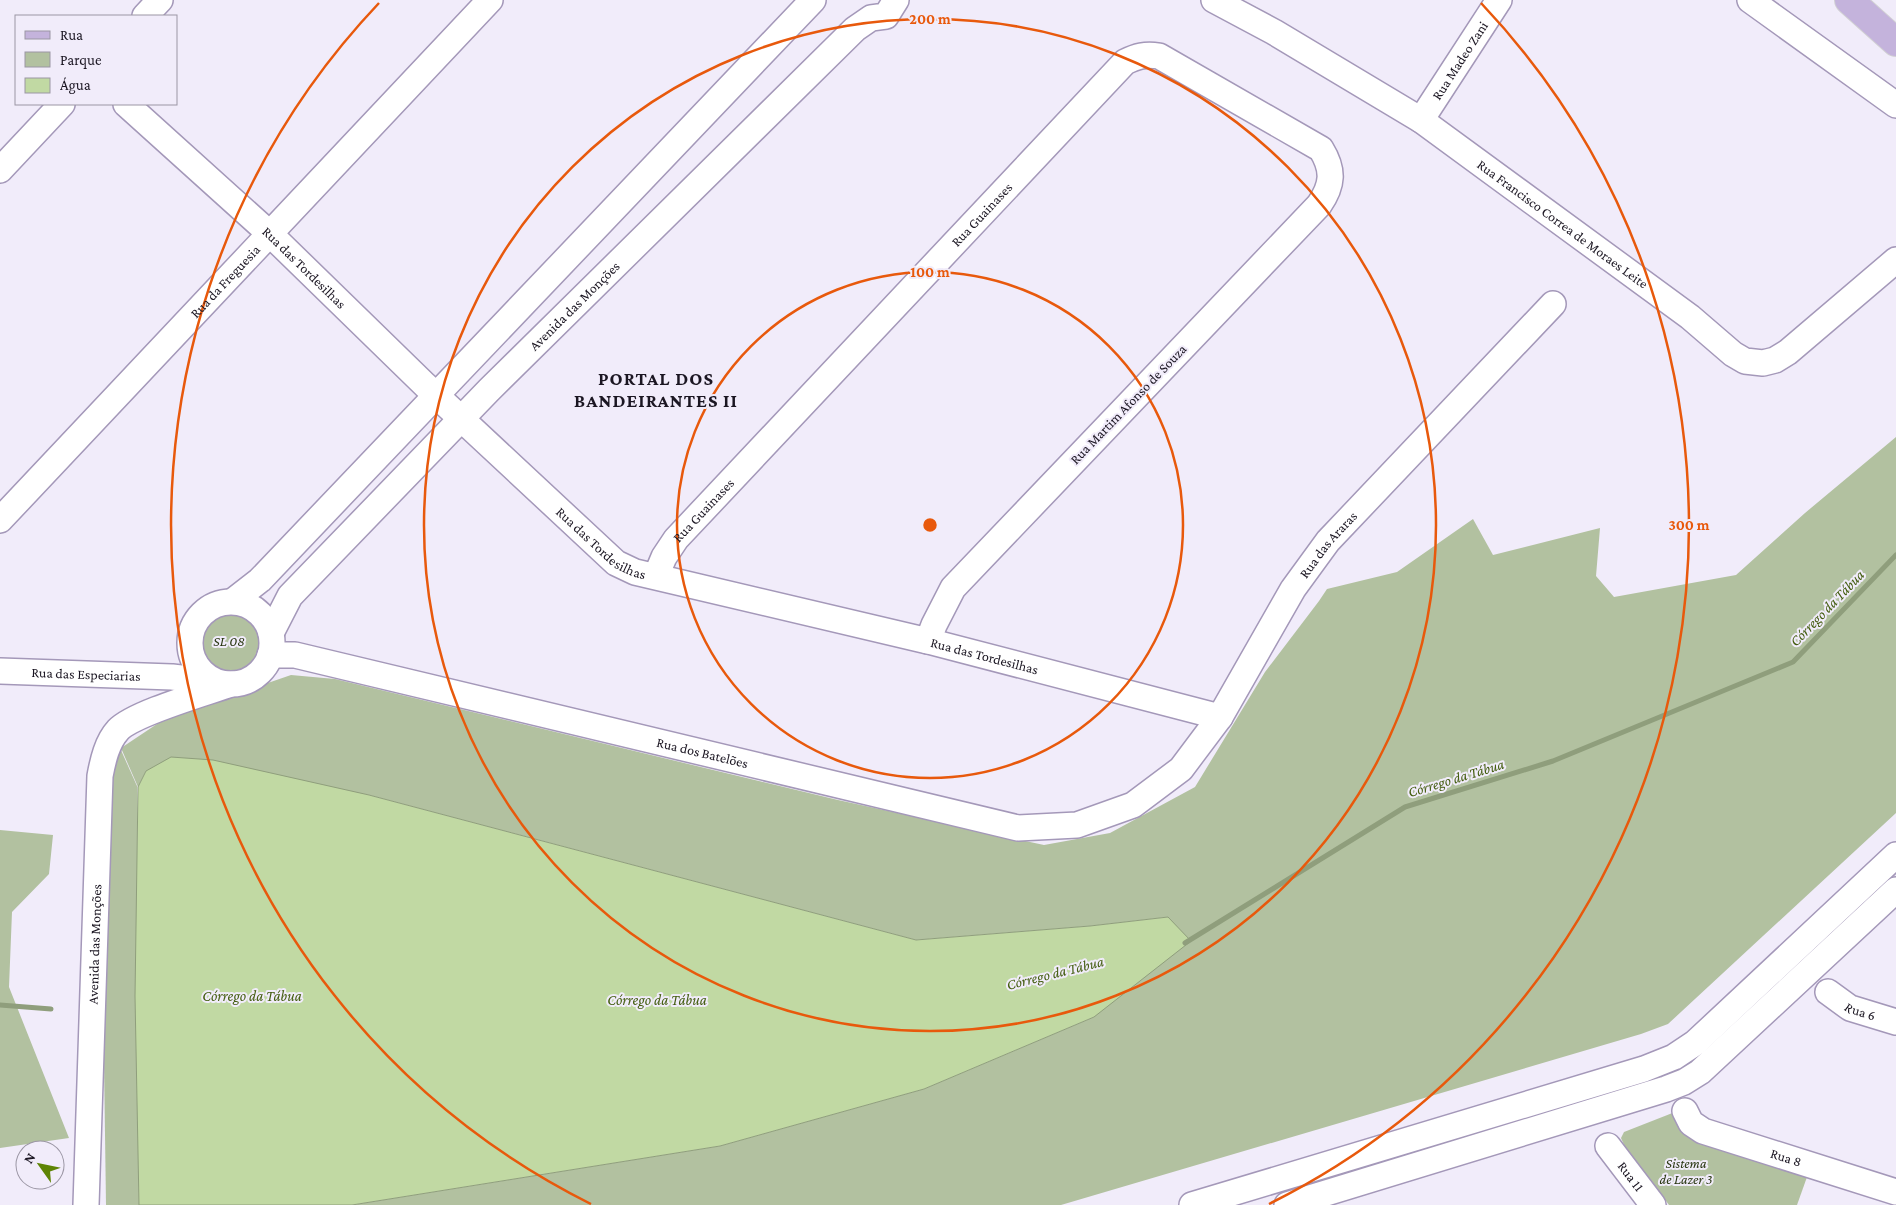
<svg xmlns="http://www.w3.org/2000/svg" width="1896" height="1205" font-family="'Crimson Pro',serif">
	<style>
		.green { fill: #b2c1a0 }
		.water { fill: #c1d9a3; stroke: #8f9e7c }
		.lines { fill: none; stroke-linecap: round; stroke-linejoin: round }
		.stream { stroke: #8f9e7c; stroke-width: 5 }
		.minor-casing { stroke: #a498b9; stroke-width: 28 }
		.major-casing { stroke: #d1d0d3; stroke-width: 30 }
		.minor { stroke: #fff; stroke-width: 25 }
		.major { stroke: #c4b3dc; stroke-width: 28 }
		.ring { fill: none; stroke: #e8590c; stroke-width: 2.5 }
		.labels { text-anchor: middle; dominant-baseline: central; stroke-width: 4; stroke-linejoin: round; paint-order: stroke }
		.street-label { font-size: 14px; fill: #1b1622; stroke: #f1ecfa }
		.park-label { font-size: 14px; font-style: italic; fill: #27350f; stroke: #f1ecfa }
		.water-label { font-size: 15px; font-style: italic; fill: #435d0f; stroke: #f1ecfa }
		.district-label { font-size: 19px; font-weight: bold; letter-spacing: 1px; fill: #1b1622; stroke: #f1ecfa }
		.centre { fill: #e8590c; stroke: #f1ecfa; stroke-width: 2.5 }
		.ring-label { font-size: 15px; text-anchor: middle; font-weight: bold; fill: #e8590c; stroke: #f1ecfa; stroke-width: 4; stroke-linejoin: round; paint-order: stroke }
	</style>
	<rect width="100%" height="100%" fill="#f1ecfa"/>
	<!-- green -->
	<g class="green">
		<polygon points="1896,437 1896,813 1668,1024 1641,1034 1061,1205 352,1205 720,1146 924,1089 1094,1017 1168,917 1090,926 916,940 369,795 146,771 138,787 121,748 166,718 291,675 335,679 838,800 1044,845 1110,833 1195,787 1265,672 1319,601 1327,589 1397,572 1473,519 1493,555 1600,528 1596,576 1614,597 1736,575 1805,513"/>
		<circle cx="229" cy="642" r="32"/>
		<polygon points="120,748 137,786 139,1205 106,1205 102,920 109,769"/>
		<polygon points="0,830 53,835 49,874 12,912 9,987 69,1138 0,1148"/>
		<polygon points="1675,1112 1807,1177 1797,1205 1669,1205 1625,1147 1621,1138 1624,1132"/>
	</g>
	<!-- water -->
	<polygon class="water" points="171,757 213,760 369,795 916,940 1090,926 1168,917 1191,941 1094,1017 924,1089 720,1146 352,1205 139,1205 135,996 138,787 146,771"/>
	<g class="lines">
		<!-- stream -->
		<g class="stream">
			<polyline points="1185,943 1405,807 1553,761 1793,662 1896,555"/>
			<polyline points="0,1005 51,1009"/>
		</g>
		<defs>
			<g id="minor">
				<path id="s1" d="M1214,0L1274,32L1421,120L1690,317L1733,354L1745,361L1763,363L1775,360L1788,352L1896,260"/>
				<polyline points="1750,0 1896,105"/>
				<polyline points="145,16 160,0"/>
				<path id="s2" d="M126,104L269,233L425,385L616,563L635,572L928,641L1220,717"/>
				<path id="s3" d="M1421,120L1499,0"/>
				<polyline points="0,170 62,104"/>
				<path id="s4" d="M0,520L490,0"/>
				<path id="s5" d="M656,576L664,557L676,539L1125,62C1137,56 1145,54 1159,56L1321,149C1334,170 1333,185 1319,205L953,588L934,625L928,641"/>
				<polyline points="233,601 260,580 813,0"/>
				<circle cx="231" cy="643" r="41"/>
				<path id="s6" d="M271,633L290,596L489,390L855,29L871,18L886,16L896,0"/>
				<path id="s7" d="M270,655H295L1018,828L1077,825L1133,805L1181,769L1220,717L1293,589L1328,541L1553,304"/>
				<path id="s8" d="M0,671L172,677L216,682"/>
				<path id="s9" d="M1828,992L1850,1008L1896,1022"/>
				<path id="s10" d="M1685,1111L1691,1123L1703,1131L1896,1192"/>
				<path id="s11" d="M1608,1146L1653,1205"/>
				<path id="s12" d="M86,1205L100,776C103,760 107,742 118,730C134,713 206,693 231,684"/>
				<polyline points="1192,1205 1644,1069 1674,1057 1695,1043 1896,855"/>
				<polyline points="1287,1205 1666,1089 1684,1082 1700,1072 1896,890"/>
			</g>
			<polyline id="major" points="1849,0 1896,42"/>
		</defs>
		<!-- minor casing -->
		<use href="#minor" class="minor-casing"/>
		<!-- major casing -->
		<use href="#major" class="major-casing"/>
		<!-- minor -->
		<use href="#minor" class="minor"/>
		<!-- major -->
		<use href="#major" class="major"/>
	</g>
	<!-- distance rings -->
	<g class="ring">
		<circle cx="930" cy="525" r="253"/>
		<circle cx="930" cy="525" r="506"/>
		<path d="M591 1204A759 759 0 0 1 379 3M1481 3A759 759 0 0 1 1269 1204"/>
	</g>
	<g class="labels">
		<!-- street labels -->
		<g class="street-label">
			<text stroke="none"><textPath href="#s3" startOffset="71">Rua Madeo Zani</textPath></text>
			<text stroke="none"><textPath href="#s5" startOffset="488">Rua Guainases</textPath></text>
			<text stroke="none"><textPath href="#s1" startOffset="415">Rua Francisco Correa de Moraes Leite</textPath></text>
			<text stroke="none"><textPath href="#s2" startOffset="242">Rua das Tordesilhas</textPath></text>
			<text stroke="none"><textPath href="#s4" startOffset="328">Rua da Freguesia</textPath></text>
			<text stroke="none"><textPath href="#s6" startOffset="448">Avenida das Monções</textPath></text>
			<text transform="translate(1128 404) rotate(-46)">Rua Martim Afonso de Souza</text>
			<text stroke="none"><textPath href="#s5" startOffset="82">Rua Guainases</textPath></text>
			<text stroke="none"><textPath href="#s2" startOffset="648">Rua das Tordesilhas</textPath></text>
			<text stroke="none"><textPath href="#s7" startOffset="1216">Rua das Araras</textPath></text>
			<text stroke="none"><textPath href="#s2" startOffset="1052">Rua das Tordesilhas</textPath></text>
			<text stroke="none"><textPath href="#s8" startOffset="86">Rua das Especiarias</textPath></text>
			<text stroke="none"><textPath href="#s7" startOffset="444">Rua dos Batelões</textPath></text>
			<text stroke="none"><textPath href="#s12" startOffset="261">Avenida das Monções</textPath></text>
			<text stroke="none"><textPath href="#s9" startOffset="38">Rua 6</textPath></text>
			<text stroke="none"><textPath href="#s10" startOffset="115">Rua 8</textPath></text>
			<text stroke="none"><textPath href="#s11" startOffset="38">Rua 11</textPath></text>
		</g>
		<!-- park labels -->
		<g class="park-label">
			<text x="229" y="641">SL 08</text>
			<text x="1686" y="1163">Sistema<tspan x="1686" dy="16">de Lazer 3</tspan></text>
		</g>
		<!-- water labels -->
		<g class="water-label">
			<text transform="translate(1827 608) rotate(-46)">Córrego da Tábua</text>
			<text transform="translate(1456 778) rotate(-17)">Córrego da Tábua</text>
			<text transform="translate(1055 973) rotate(-14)">Córrego da Tábua</text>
			<text x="252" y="996">Córrego da Tábua</text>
			<text x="657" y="1000">Córrego da Tábua</text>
		</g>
		<!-- district labels -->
		<g class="district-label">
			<text x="656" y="378">PORTAL DOS<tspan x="656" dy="22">BANDEIRANTES II</tspan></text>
		</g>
	</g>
	<circle cx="930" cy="525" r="8" class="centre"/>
	<g class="ring-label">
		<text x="930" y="24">200 m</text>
		<text x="930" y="277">100 m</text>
		<text x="1689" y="530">300 m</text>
	</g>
	<!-- legend -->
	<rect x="15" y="15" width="162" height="90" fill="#f1ecfa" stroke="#9b96a4"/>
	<rect x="25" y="31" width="25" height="8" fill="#c4b3dc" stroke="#9b96a4"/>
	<text x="60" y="40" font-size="15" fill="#1b1622">Rua</text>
	<rect x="25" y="52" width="25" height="15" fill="#b2c1a0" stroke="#9b96a4"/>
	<text x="60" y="65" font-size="15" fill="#1b1622">Parque</text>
	<rect x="25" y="78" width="25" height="15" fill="#c1d9a3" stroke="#9b96a4"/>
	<text x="60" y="90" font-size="15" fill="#1b1622">Água</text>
	<!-- north arrow -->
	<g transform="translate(40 1165) rotate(303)"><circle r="24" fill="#f1ecfa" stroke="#9b96a4"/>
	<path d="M0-4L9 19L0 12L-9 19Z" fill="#5e8404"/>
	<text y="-8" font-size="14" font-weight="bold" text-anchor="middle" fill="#1b1622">N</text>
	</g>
</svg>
